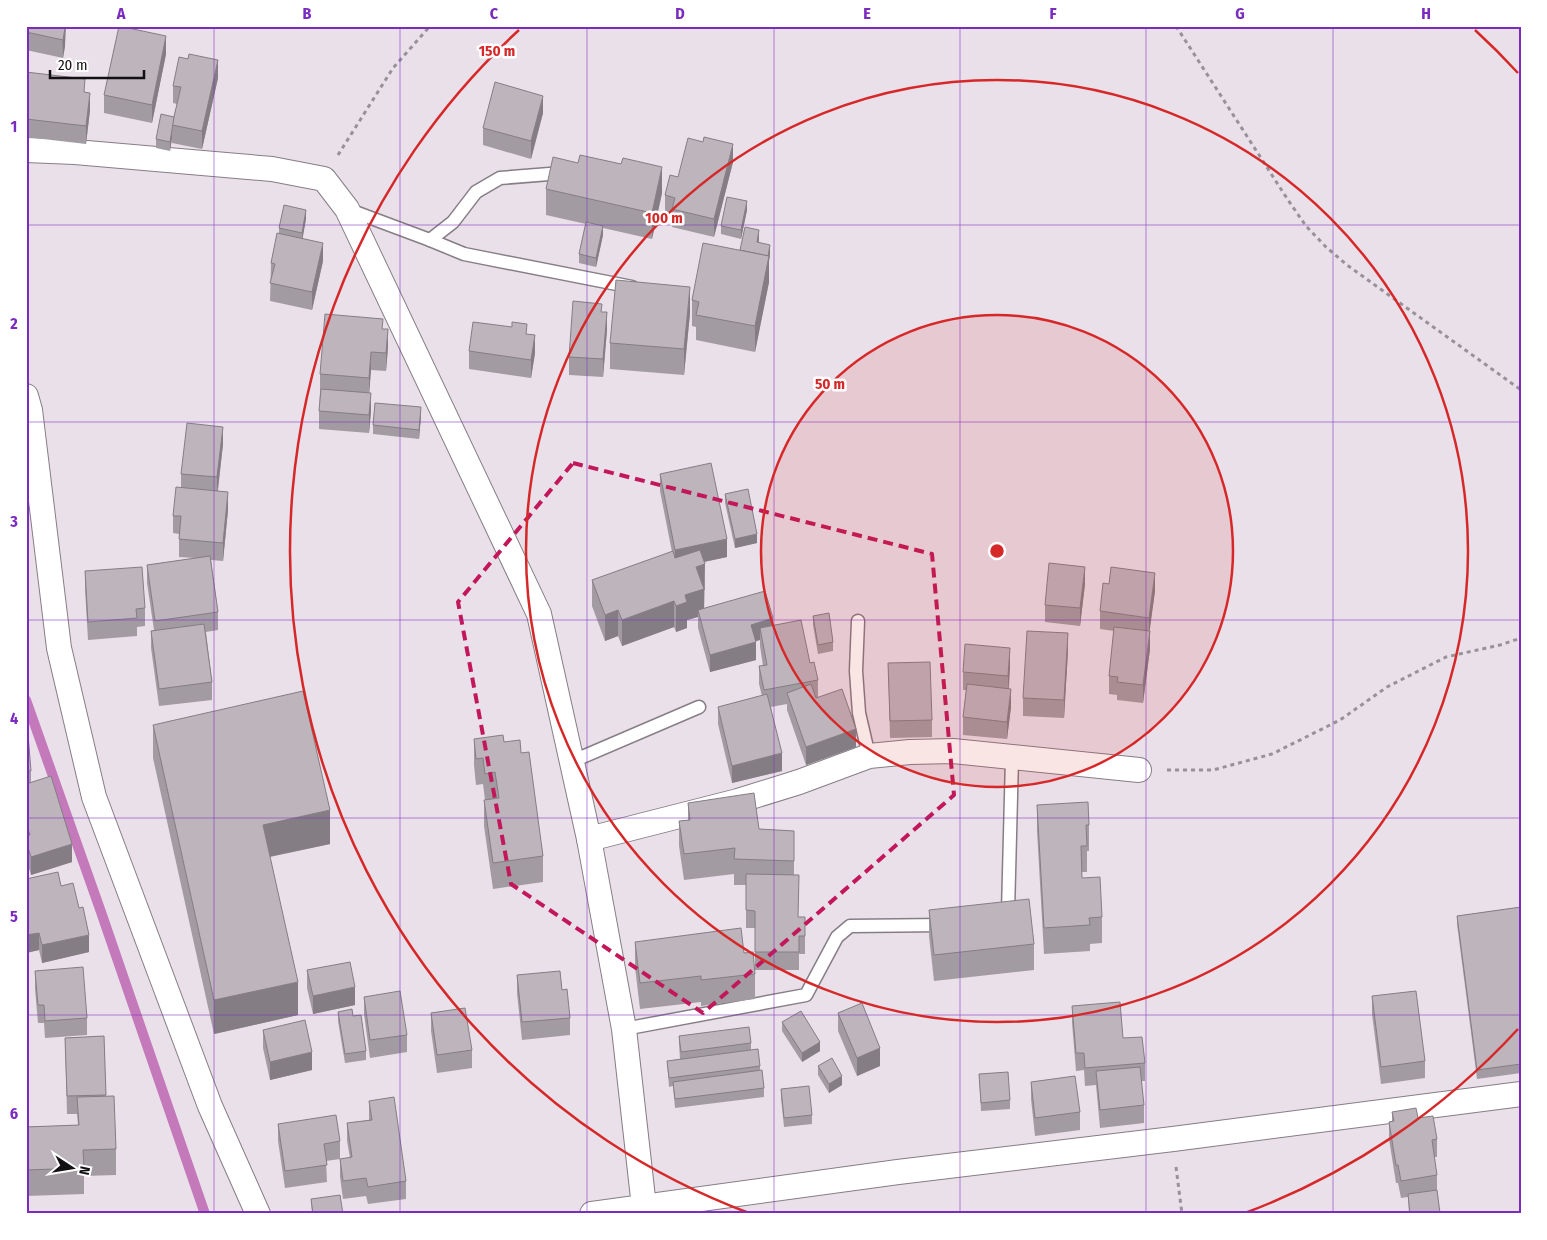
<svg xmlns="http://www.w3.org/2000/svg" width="1547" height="1240" font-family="'Fira Sans Condensed',sans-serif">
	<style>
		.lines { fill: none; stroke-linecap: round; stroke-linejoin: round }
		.stream { stroke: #c479bb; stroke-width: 10 }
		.lane-casing { stroke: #867d85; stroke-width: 15 }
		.street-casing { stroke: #867d85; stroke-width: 26 }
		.path { stroke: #999198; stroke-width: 3; stroke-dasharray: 4 4; stroke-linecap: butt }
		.lane { stroke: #fff; stroke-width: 12 }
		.street { stroke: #fff; stroke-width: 24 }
		.wall { fill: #a39ba2 }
		.shaded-wall { fill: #847e84 }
		.building { fill: #bdb4bc; stroke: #847e84 }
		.marked { fill: none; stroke: #c2185b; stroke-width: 4; stroke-dasharray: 10 6; stroke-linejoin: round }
		.grid { fill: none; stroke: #7b2cbf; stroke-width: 1; stroke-opacity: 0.55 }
		.ring { fill: none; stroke: #d62828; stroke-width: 2.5 }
		.centre { fill: #d62828; stroke: #fff; stroke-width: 2.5 }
		.ring-label { font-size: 15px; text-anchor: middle; font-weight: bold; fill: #d62828; stroke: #fff; stroke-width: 5; stroke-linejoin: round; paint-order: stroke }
		.neatline { fill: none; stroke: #7b2cbf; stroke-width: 2 }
		.grid-label { font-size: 16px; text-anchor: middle; font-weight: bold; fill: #7b2cbf }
	</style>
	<rect width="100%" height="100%" fill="#eae0e9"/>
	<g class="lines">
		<!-- stream -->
		<polyline class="stream" points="26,700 101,912 205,1214"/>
		<defs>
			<g id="lane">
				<polyline points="347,209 430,240 453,222 476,192 500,178 562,173"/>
				<polyline points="430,240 464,254 632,287"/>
				<polyline points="858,621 856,671 859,713 869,756"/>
				<polyline points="573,761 699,707"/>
				<polyline points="1003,915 1008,912 1012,758"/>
				<polyline points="624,1029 806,995 837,937 850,926 944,925"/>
			</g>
			<g id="street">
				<polyline points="26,150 75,152 272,169 324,179 347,209 539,614 589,839 624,1029 644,1207"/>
				<polyline points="26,396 30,410 59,648 94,797 210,1106 258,1214"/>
				<polyline points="589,839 738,801 799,782 869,756 910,752 953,751 1139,770"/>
				<polyline points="592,1214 898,1172 1173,1139 1521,1094"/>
			</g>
		</defs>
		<!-- lane casing -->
		<use href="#lane" class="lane-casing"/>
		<!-- street casing -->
		<use href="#street" class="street-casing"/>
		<!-- path -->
		<g class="path">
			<polyline points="1176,26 1288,200 1306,226 1326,247 1347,265 1521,390"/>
			<polyline points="338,155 393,68 430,26"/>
			<polyline points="1167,770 1213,770 1272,754 1340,720 1387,687 1446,657 1500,645 1521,638"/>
			<polyline points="1176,1167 1182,1214"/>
		</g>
		<!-- lane -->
		<use href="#lane" class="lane"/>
		<!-- street -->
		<use href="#street" class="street"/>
	</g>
	<!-- wall -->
	<g class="wall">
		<polygon points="26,26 65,28 65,46 63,58 26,50"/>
		<polygon points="166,54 152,123 104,113 104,95"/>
		<polygon points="26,72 85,92 90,110 86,144 26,137"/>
		<polygon points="218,78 202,149 172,143 172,138 170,151 156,148 156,139 174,117 177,104 173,103 173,86"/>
		<polygon points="543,113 531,159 483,145 483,128"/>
		<polygon points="733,162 714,237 672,227 672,214 665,213 665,195"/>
		<polygon points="546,189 662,193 652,239 603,228 603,235 596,267 579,263 579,254 586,224 546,215"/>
		<polygon points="747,210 741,239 721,234 721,226"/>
		<polygon points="306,219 302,239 323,261 312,310 270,301 271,263 279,234 279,228"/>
		<polygon points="759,239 759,243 770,254 769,261 769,282 755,352 696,340 696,327 692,326 692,300 740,250"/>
		<polygon points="602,312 607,330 603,377 569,375 569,357"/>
		<polygon points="690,313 684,375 610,369 610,343"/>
		<polygon points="383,329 388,347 386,371 371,370 369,393 371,411 369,433 319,429 319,411 320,392 320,374"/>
		<polygon points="527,334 535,353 531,378 469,369 469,351"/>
		<polygon points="421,416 419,439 373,434 373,425"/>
		<polygon points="223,444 218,491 228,510 223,561 211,560 218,612 218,630 206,632 212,682 212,700 159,706 151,648 151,631 154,630 147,583 147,565 195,558 179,557 179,534 173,533 173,516 181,488 181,474"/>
		<polygon points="660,474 727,557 704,562 705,590 704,590 704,608 773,626 810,663 818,680 818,697 856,747 806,765 787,710 787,704 771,707 782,771 732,783 718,724 718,707 762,696 759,684 759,666 763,666 760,646 760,640 756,641 756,660 710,672 698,628 698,617 687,620 687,628 676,632 674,627 622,646 618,636 605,641 592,606 592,580 672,552 660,491"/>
		<polygon points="725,494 757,543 735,548 725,503"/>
		<polygon points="85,571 145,608 145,626 137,627 137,636 88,640 85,589"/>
		<polygon points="1085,584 1080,626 1045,622 1045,605"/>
		<polygon points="1155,591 1149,631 1150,649 1143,703 1117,700 1117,695 1109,694 1109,676 1114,631 1100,629 1100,611"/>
		<polygon points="813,616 833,642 833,651 818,654 813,625"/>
		<polygon points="1068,651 1064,718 1023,716 1023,698"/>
		<polygon points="888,663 932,720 932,737 890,738"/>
		<polygon points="1010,666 1009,689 1011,707 1007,739 963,735 963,717 966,690 963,690 963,672"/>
		<polygon points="26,722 31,771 31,783 72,862 31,875 26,859"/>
		<polygon points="153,725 330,844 270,857 298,1015 214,1034 153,758"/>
		<polygon points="474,739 504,742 521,753 543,856 543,882 493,889 484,826 484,800 495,798 485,800 483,784 476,785 474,765"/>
		<polygon points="688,803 759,829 794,831 794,875 798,917 805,917 805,954 799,954 799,970 755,970 755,928 746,928 746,885 734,885 734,874 684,880 679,846 679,821 688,820"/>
		<polygon points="1037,805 1089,825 1089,851 1087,851 1087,872 1082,872 1082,878 1102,917 1102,943 1090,944 1090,951 1044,954 1037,831"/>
		<polygon points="26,879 61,886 89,952 42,963 39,950 26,953"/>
		<polygon points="1521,907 1521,1073 1477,1079 1457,924 1457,916"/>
		<polygon points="929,910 1034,944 1034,970 934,981 929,936"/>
		<polygon points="635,942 744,953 755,974 755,999 701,1006 701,1002 640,1009 635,967"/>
		<polygon points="307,970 355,1005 313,1014 307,988"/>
		<polygon points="35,971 87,1018 87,1035 45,1038 44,1023 38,1023 35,989"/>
		<polygon points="517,975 562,990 570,1018 570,1035 522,1040 517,993"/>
		<polygon points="1372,996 1425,1061 1425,1078 1381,1084 1372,1014"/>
		<polygon points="364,997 407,1035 407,1052 370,1058 364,1014"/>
		<polygon points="1072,1006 1123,1038 1145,1063 1145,1081 1141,1081 1144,1105 1144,1123 1100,1128 1096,1085 1085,1086 1084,1070 1076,1071 1072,1023"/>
		<polygon points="338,1012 353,1016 366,1051 366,1060 345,1063 338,1021"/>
		<polygon points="431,1013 472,1050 472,1068 437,1073 431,1031"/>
		<polygon points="838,1013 880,1066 857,1076 838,1031"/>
		<polygon points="782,1022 820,1051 802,1062 782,1031"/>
		<polygon points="263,1030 312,1070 270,1080 263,1048"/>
		<polygon points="104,1036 106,1096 116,1149 116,1175 84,1176 84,1194 26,1196 26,1127 78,1125 77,1114 67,1114 65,1038"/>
		<polygon points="679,1036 751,1043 751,1050 760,1066 760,1070 764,1088 764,1097 675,1108 673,1086 669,1087 667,1061 680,1059 679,1044"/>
		<polygon points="818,1066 842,1085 829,1093 818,1075"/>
		<polygon points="979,1074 1010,1100 1010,1109 981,1111"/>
		<polygon points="1031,1082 1080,1112 1080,1130 1035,1136 1031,1099"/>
		<polygon points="781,1089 812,1115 812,1124 784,1127 781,1098"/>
		<polygon points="369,1101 406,1181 406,1199 368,1204 366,1196 343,1199 340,1177 340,1159 350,1158 347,1141 347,1123 369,1120"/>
		<polygon points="1392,1112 1437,1139 1437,1157 1434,1157 1437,1175 1437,1190 1440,1214 1409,1214 1408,1197 1401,1198 1398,1183 1396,1183 1389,1139 1389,1122 1392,1121"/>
		<polygon points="278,1124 340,1141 340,1159 326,1161 327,1182 285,1188 278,1141"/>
		<polygon points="311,1199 343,1214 312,1214"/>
	</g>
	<!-- shaded-wall -->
	<g class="shaded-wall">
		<polygon points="62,26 66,26 65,46 63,58"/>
		<polygon points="166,36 166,54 152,123 152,105"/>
		<polygon points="218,60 218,78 202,149 202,131"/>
		<polygon points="90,93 90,110 86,144 86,126"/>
		<polygon points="543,96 543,113 531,159 531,141"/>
		<polygon points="172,129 172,138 170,151 170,142"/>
		<polygon points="733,144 733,162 714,237 714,219"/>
		<polygon points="662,167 662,193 652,239 652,213"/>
		<polygon points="747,201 747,210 741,239 741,230"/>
		<polygon points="306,210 306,219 302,242 302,233"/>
		<polygon points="603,226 603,235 596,267 596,258"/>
		<polygon points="759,230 759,239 757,251 757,242"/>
		<polygon points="323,243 323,261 312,310 312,292"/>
		<polygon points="770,245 770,254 769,261 769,282 755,352 755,326"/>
		<polygon points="690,287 690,313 684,375 684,349"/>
		<polygon points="607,312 607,330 603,377 603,359"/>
		<polygon points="388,329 388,347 386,371 386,353"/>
		<polygon points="535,335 535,353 531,378 531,360"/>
		<polygon points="371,352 371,370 369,396 369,378"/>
		<polygon points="371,393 371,411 369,433 369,415"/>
		<polygon points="421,407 421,416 419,439 419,430"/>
		<polygon points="223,427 223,444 217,495 217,477"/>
		<polygon points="228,492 228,510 223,561 223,543"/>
		<polygon points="757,534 757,543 735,548 735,539"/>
		<polygon points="727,539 727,557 675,568 675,550"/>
		<polygon points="705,564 704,614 698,610 698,617 687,620 687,628 676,632 676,606 685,595 696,567"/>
		<polygon points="1085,567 1085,584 1080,626 1080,608"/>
		<polygon points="1155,573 1155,591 1149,636 1149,618"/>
		<polygon points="674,601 674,627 622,646 622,620"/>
		<polygon points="618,610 618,636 605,641 605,615"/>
		<polygon points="773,618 773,636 760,628 760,640 751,642 751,625"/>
		<polygon points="1150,631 1150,649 1143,703 1143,685"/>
		<polygon points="1068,633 1068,651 1064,718 1064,700"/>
		<polygon points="756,642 756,660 710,672 710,655"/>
		<polygon points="1010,648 1010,666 1008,694 1008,676"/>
		<polygon points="1011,689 1011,707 1007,739 1007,722"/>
		<polygon points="856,729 856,747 806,765 806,747"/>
		<polygon points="782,753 782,771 732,783 732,766"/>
		<polygon points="330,810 330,844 263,858 263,825"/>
		<polygon points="28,829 28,847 26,841 26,830"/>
		<polygon points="72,844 72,862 31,875 31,857"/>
		<polygon points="39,933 39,950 26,953 26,935"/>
		<polygon points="89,935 89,952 42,963 42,945"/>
		<polygon points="298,982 298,1015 214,1034 214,1000"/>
		<polygon points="355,987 355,1005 313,1014 313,996"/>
		<polygon points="820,1042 820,1051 802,1062 802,1053"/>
		<polygon points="880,1048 880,1066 857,1076 857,1058"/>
		<polygon points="312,1052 312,1070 270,1080 270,1062"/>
		<polygon points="842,1076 842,1085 829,1093 829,1084"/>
	</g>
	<!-- building -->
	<g class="building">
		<polygon points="26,26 62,26 62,27 65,28 63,40 26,32"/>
		<polygon points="119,26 166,36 152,105 104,95"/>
		<polygon points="189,54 218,60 202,131 172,125 181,87 173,86 179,57 188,59"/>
		<polygon points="26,72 85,79 84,92 90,93 86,126 26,119"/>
		<polygon points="495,82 543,96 531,141 483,128"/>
		<polygon points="161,114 174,117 170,142 156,139"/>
		<polygon points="704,137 733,144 714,219 672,209 675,198 665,195 670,175 678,177 688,138 703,142"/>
		<polygon points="580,155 621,164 623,158 662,167 652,213 546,189 553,157 578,163"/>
		<polygon points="727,197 747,201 741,230 721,226"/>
		<polygon points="284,205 306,210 302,233 279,228"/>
		<polygon points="586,222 603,226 596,258 579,254"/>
		<polygon points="745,227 759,230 757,242 770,245 768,256 740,250"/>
		<polygon points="277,233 323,243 312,292 270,283 275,264 271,263"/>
		<polygon points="703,243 769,256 755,326 696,315 699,302 692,300"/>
		<polygon points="616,280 690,287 684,349 610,343"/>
		<polygon points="573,301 602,304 601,312 607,312 603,359 569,357"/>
		<polygon points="325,314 383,319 382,329 388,329 386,353 371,352 369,378 320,374"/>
		<polygon points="473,322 512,327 512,322 527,324 526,334 535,335 531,360 469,351"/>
		<polygon points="321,389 371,393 369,415 319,411"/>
		<polygon points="375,403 421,407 419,430 373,425"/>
		<polygon points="187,423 223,427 217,477 181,474"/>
		<polygon points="711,463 727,539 675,550 660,474"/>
		<polygon points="176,487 228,492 223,543 179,539 181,516 173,516"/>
		<polygon points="748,489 757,534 735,539 725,494"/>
		<polygon points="700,550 705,564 696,567 704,589 685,595 687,602 676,606 674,601 622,620 618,610 605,615 592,580 673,551 675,558"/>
		<polygon points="210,556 218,612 155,621 147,565"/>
		<polygon points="1049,563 1085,567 1080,608 1045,605"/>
		<polygon points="142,567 145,608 136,609 137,618 88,622 85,571"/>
		<polygon points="1111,567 1155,573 1149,618 1100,611 1103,583 1109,584"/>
		<polygon points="765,591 773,618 751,625 756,642 710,655 698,610"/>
		<polygon points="829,613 833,642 818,645 813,616"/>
		<polygon points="801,620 810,663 814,662 818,680 764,690 759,666 767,665 760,628"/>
		<polygon points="204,624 212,682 159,689 151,631"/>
		<polygon points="1114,627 1150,631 1143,685 1117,682 1118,677 1109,676"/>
		<polygon points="1027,631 1068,633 1064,700 1023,698"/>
		<polygon points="965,644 1010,648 1008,676 963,672"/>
		<polygon points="930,662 932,720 890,721 888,663"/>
		<polygon points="811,684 816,698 842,689 856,729 806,747 787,693"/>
		<polygon points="967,684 1011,689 1007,722 963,717"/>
		<polygon points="303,691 330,810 263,825 298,982 214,1000 153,725"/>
		<polygon points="767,694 782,753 732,766 718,707"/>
		<polygon points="26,722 27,722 31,771 26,771"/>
		<polygon points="503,735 504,742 520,740 521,753 529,752 543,856 493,863 484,800 499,798 495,772 485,774 483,758 476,759 474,739"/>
		<polygon points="51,776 72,844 31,857 26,841 26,836 30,835 28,829 26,830 26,784"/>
		<polygon points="754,793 759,829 794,831 794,861 734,859 735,848 684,854 679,821 690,820 688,803"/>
		<polygon points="1088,802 1089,825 1086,825 1087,846 1081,846 1082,878 1100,877 1102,917 1089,918 1090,925 1044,928 1037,805"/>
		<polygon points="58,872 61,886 73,883 79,908 83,907 89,935 42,945 39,933 26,935 26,879"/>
		<polygon points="746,874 799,875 798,917 805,917 805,936 799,936 799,952 755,952 755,911 746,910"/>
		<polygon points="1029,899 1034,944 934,955 929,910"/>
		<polygon points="1521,907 1521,1064 1477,1070 1457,916"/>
		<polygon points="741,928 744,953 753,952 755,974 701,980 701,976 640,983 635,942"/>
		<polygon points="350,962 355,987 313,996 307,970"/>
		<polygon points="83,967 87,1018 45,1021 44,1005 38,1005 35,971"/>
		<polygon points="560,971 562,990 567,989 570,1018 522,1022 517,975"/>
		<polygon points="400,991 407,1035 370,1040 364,997"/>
		<polygon points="1416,991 1425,1061 1381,1067 1372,996"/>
		<polygon points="1120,1002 1123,1038 1142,1037 1145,1063 1085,1068 1084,1053 1076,1053 1072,1006"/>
		<polygon points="862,1003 880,1048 857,1058 838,1013"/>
		<polygon points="465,1008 472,1050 437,1055 431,1013"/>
		<polygon points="352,1009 353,1016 361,1015 366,1051 345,1054 338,1012"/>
		<polygon points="801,1011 820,1042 802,1053 782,1022"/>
		<polygon points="305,1020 312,1052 270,1062 263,1030"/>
		<polygon points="749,1027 751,1043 681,1052 679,1036"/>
		<polygon points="104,1036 106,1095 67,1096 65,1038"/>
		<polygon points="758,1049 760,1066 669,1078 667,1061"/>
		<polygon points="832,1058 842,1076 829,1084 818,1066"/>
		<polygon points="1140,1067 1144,1105 1100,1110 1096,1071"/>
		<polygon points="762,1070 764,1088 675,1099 673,1082"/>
		<polygon points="1008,1072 1010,1100 981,1103 979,1074"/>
		<polygon points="1075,1076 1080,1112 1035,1118 1031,1082"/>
		<polygon points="809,1086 812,1115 784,1118 781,1089"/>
		<polygon points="114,1096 116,1149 83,1150 84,1168 26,1170 26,1127 79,1125 77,1097"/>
		<polygon points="394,1097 406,1181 368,1187 366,1178 343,1181 340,1159 352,1157 347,1123 372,1120 369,1101"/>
		<polygon points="1416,1108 1418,1118 1433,1116 1437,1139 1432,1140 1437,1175 1401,1181 1398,1165 1396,1165 1389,1122 1394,1121 1392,1112"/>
		<polygon points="336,1115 340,1141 324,1144 327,1165 285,1171 278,1124"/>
		<polygon points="1437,1190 1440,1213 1433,1214 1410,1214 1408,1194"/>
		<polygon points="340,1195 343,1214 313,1214 311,1199"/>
	</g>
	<!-- marked area -->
	<path class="marked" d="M573,463L932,554L954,795L703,1013L511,884L458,602Z"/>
	<!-- grid -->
	<path class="grid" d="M214,26V1214M400,26V1214M587,26V1214M774,26V1214M960,26V1214M1146,26V1214M1333,26V1214M26,225H1521M26,422H1521M26,620H1521M26,818H1521M26,1015H1521"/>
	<!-- distance rings -->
	<circle cx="997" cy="551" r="236" fill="#d62828" fill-opacity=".12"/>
	<g class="ring">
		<circle cx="997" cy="551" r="236"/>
		<circle cx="997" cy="551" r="471"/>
		<path d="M1518 1029A707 707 0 0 1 1245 1213M749 1213A707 707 0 0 1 519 30M1475 30A707 707 0 0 1 1518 73"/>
	</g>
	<circle cx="997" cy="551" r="8" class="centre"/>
	<g class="ring-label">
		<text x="497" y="56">150 m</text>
		<text x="664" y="223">100 m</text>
		<text x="830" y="389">50 m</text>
	</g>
	<!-- border -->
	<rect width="1547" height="1240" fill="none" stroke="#ffffff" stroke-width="55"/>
	<!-- north arrow -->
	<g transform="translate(72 1168) rotate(102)" stroke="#ffffff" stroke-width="4" paint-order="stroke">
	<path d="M0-4L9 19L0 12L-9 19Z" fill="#131013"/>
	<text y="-8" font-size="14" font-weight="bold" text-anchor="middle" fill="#131013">N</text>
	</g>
	<!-- scale -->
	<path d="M50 70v8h94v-8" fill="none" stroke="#131013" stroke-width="2.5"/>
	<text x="58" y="70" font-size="15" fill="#131013" stroke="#ffffff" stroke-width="4" paint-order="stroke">20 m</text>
	<rect x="28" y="28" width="1492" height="1184" class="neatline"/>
	<g class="grid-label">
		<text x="121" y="19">A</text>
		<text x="307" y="19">B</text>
		<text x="494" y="19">C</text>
		<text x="680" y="19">D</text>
		<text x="867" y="19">E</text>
		<text x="1053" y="19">F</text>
		<text x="1240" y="19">G</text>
		<text x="1426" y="19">H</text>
		<text x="14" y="132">1</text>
		<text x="14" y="329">2</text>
		<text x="14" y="527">3</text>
		<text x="14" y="724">4</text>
		<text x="14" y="922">5</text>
		<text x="14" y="1119">6</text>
	</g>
</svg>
